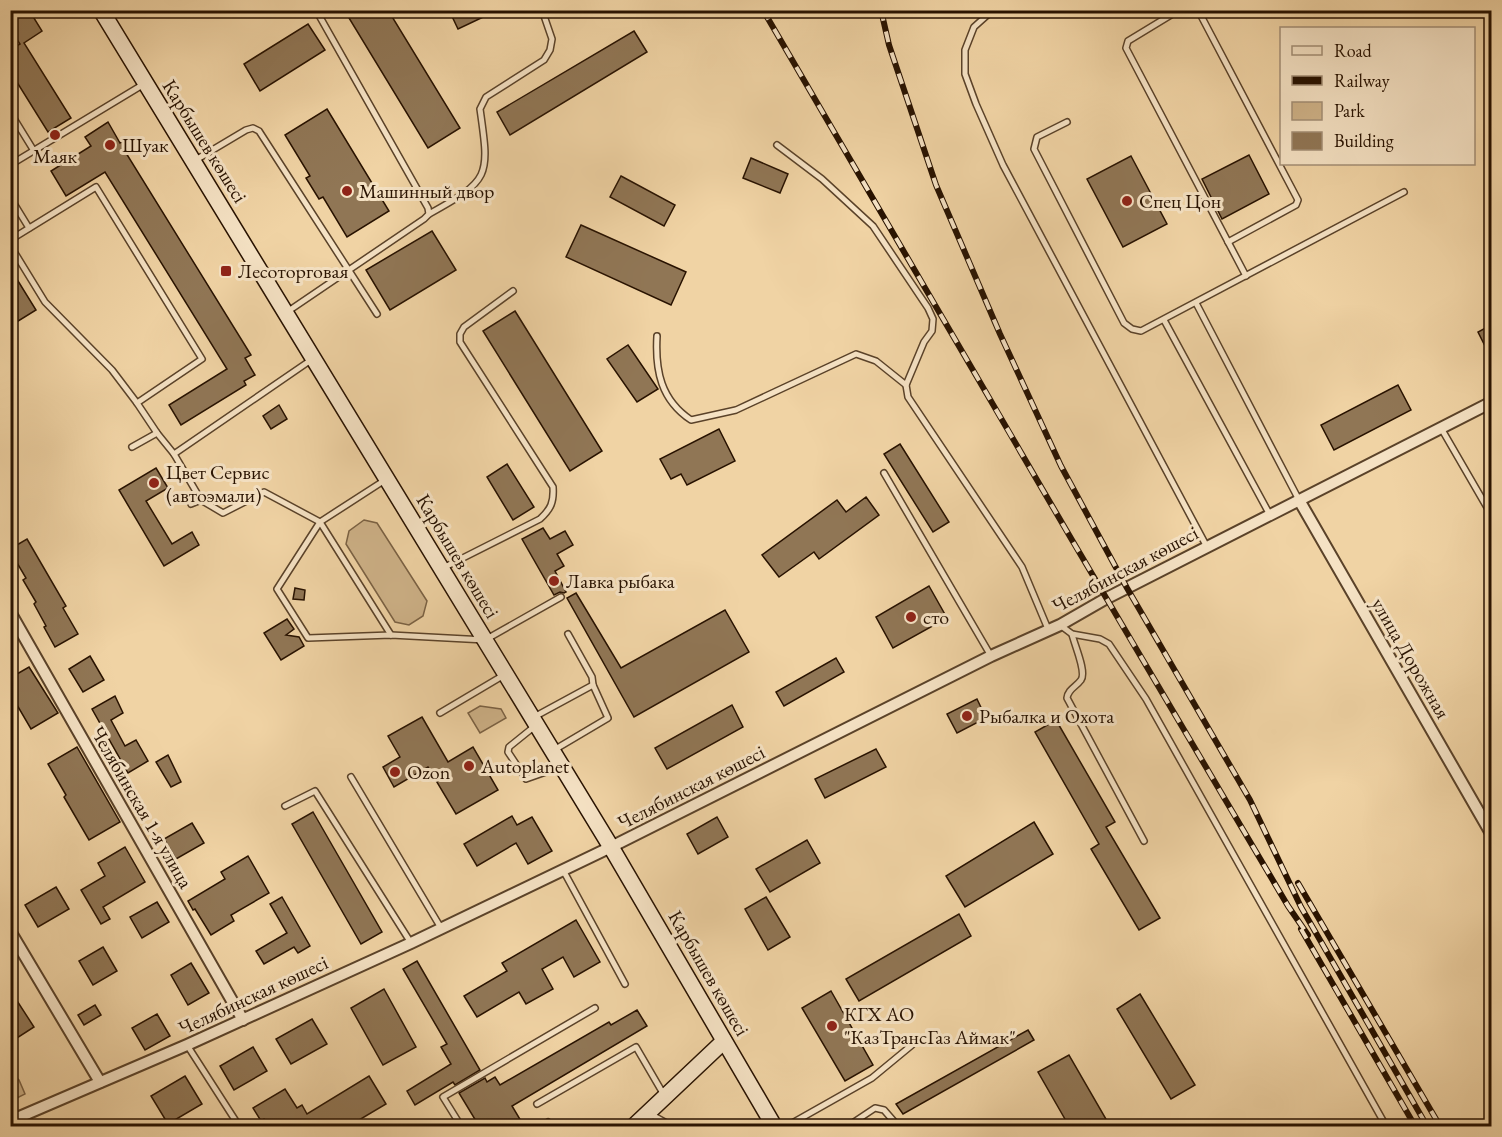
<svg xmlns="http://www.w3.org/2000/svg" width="1502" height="1137" font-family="'EB Garamond',serif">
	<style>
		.green { fill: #ceb288; stroke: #7b6244; stroke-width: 1.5 }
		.building { fill: #907655; stroke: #281200; stroke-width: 1.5 }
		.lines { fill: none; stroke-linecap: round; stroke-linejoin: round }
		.lane-casing { stroke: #5a4229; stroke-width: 8 }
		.street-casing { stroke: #5a4229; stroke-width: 14 }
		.secondary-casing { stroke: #281200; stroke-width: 18 }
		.lane { stroke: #f5e2c4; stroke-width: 5 }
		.street { stroke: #f5e2c4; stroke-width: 10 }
		.secondary { stroke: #f5e2c4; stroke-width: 15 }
		.rail-casing { stroke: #281200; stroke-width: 6 }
		.rail { stroke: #f5e2c4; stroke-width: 4; stroke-dasharray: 11; stroke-linecap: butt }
		.poi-dot { fill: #8f2418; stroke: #f5e2c4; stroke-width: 2 }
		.labels { text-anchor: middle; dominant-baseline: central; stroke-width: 6; stroke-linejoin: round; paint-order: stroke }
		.street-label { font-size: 20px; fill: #281200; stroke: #f5e2c4 }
		.poi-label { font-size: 20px; fill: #281200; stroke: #f5e2c4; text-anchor: start }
	</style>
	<rect width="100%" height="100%" fill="#f0d3a4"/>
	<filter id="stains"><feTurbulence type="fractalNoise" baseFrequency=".00333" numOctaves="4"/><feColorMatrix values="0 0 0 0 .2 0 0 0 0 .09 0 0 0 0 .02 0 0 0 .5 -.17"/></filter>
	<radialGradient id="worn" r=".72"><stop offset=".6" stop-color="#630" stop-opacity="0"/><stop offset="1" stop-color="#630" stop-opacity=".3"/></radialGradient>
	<!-- green -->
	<g class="green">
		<polygon points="364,520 377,523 427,601 423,616 409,625 395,622 346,544 349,531"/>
		<polygon points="480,706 501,709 506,718 480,733 468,713"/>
		<polygon points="11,1073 19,1080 25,1094 11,1101"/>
	</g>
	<!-- building -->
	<g class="building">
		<polygon points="10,10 29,10 42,31 24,43 71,118 48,132 10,71 10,50 20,44 10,29"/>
		<polygon points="362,10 388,10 460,128 428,148 349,18"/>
		<polygon points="449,10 498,10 458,29"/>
		<polygon points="308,24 325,50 260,91 244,64"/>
		<polygon points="634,31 647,52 510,135 497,112"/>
		<polygon points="327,109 389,211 347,237 323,197 319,199 306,178 310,176 285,135"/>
		<polygon points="108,122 120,143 128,138 134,148 126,153 251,355 245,358 255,375 244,381 246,385 181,425 169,405 227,369 105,172 66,196 51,171 91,146 85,137"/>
		<polygon points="1249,155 1269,194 1222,219 1202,179"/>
		<polygon points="1131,156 1167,224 1123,247 1087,179"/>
		<polygon points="751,158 788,174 780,193 743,178"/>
		<polygon points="621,176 675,205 664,226 610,197"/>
		<polygon points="581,225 686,272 671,305 566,257"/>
		<polygon points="432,231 456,270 390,310 366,270"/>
		<polygon points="10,268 36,310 15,323 10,317"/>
		<polygon points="515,311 602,451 570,471 483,331"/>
		<polygon points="1491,325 1491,358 1478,332"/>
		<polygon points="628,345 658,389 637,402 607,359"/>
		<polygon points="1398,385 1411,410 1334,450 1321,425"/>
		<polygon points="279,405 287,419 271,429 263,416"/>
		<polygon points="719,429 735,461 687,485 681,474 671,479 660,459"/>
		<polygon points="900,444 949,522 933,532 884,454"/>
		<polygon points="507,464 534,507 513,520 487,477"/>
		<polygon points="156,468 168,488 146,501 172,544 192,532 199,545 164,566 119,490"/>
		<polygon points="866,497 879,515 819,559 814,552 779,577 762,555 837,500 846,512"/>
		<polygon points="543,528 550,539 565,531 573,545 557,554 564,566 555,571 566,592 564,593 560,592 554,595 522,539"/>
		<polygon points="27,539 66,606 63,608 78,634 55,647 44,627 46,626 34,604 36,602 23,580 26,578 10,551 10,549"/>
		<polygon points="929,586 947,618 893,648 876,617"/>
		<polygon points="295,588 305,590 304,600 293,599"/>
		<polygon points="576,593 621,668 725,610 749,652 634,717 567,598"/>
		<polygon points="287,619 294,629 286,635 299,637 304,646 281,660 264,633"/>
		<polygon points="90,656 104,680 83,692 69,669"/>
		<polygon points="836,658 844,672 784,706 776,692"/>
		<polygon points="29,667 58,713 31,729 10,693 10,678"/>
		<polygon points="115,696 123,713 111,720 125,746 136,740 148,761 128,773 92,709"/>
		<polygon points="977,699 986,718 957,733 947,714"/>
		<polygon points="732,705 743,727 667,769 655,748"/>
		<polygon points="422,717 448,762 473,747 498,790 456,814 428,767 394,787 383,767 400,757 388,736"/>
		<polygon points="1056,720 1115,822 1106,827 1160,918 1139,930 1091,849 1099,844 1035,732"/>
		<polygon points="77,747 120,822 89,840 64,797 66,795 48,764"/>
		<polygon points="876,749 886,767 825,798 815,779"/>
		<polygon points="168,755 181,782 171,787 156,762"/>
		<polygon points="313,812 382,932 361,944 292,824"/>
		<polygon points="512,816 517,825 532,817 552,851 528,864 516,843 477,866 464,844"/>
		<polygon points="717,817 728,837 698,854 687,834"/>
		<polygon points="1034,822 1053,854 965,907 946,876"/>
		<polygon points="192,823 204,843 176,859 164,839"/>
		<polygon points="807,840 820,863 770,892 756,869"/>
		<polygon points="125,847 145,882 103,907 110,919 101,924 81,890 105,876 98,863"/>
		<polygon points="248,856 269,893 231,915 234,921 211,935 195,909 193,910 188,901 225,879 221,872"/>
		<polygon points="56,887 69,909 38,927 25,905"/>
		<polygon points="282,897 310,946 298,953 294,947 264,964 256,951 287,933 270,904"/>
		<polygon points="766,897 790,937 768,950 745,909"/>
		<polygon points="157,902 169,922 142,938 130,917"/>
		<polygon points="959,914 971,936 859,1001 846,979"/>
		<polygon points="576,920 600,962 574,977 563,957 542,969 553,989 526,1004 519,992 477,1017 464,996 507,971 502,963"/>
		<polygon points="103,947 117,971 93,985 79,961"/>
		<polygon points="417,961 480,1070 455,1085 453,1082 415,1105 407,1091 451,1064 441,1047 447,1044 403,969"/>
		<polygon points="191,963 209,993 188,1005 171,975"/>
		<polygon points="384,989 416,1047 383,1065 351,1008"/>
		<polygon points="10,990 34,1027 17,1038 10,1028"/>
		<polygon points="831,991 873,1065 845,1081 802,1008"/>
		<polygon points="1140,994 1195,1085 1171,1099 1117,1009"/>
		<polygon points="95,1005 101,1015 84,1025 78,1015"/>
		<polygon points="637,1010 647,1026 512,1106 524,1126 479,1126 459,1093 485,1078 487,1082 495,1077 500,1085 609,1022 611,1025"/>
		<polygon points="157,1014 170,1036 145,1050 132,1028"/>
		<polygon points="312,1019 327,1044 291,1064 276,1039"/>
		<polygon points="1028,1030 1034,1040 903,1114 896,1104"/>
		<polygon points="253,1047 267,1071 234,1090 220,1066"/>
		<polygon points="1069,1055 1110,1126 1069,1126 1038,1072"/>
		<polygon points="185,1076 202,1104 168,1124 151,1096"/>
		<polygon points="369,1076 386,1104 349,1126 268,1126 264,1119 261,1121 253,1108 285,1089 297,1108 302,1105 307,1114"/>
	</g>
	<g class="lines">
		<defs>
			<g id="lane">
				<polyline points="993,10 974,27 965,50 965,74 976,104 1003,165 1207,547"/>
				<polyline points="1179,10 1128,41 1126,48 1246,276"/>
				<polyline points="1198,10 1298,200 1296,205 1228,242"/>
				<polyline points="10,112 34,151"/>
				<polyline points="1067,122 1037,137 1034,149 1124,323 1132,329 1141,331 1404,192"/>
				<polyline points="777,145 822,179 873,226 928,308 933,319 932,331 924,342 906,385 908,397 1022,567 1048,629"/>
				<polyline points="194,161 246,130 253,128 259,131 377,314"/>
				<polyline points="10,165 144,84"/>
				<polyline points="10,197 29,228"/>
				<path d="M429,214C490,180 490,178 480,109L486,97L544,60L550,50L552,39L542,10"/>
				<polyline points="10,240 96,187 202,359 137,403 157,433 174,454 201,500 191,504"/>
				<polyline points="10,245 45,302 112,370 137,403"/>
				<polyline points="1196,303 1299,500"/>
				<polyline points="287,312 424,219 429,214 428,208 316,10"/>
				<polyline points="1164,320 1270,515"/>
				<path d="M657,336C655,371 661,400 691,420L736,410L856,354L876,361L906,385"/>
				<polyline points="1441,428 1492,516"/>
				<polyline points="132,447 157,433"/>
				<polyline points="174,454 311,360"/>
				<polyline points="884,473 991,656"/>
				<polyline points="385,480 320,522 277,589 308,638 391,635 485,640 561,597"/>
				<polyline points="201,500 223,513 264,492 320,522 391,635"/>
				<path d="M443,568L540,519C551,509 554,502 553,487L460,342V334L464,327L513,291"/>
				<polyline points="1060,625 1072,634 1100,639 1109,644 1146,699 1386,1126"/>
				<path d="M1072,634C1074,644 1087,672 1081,680C1076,687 1068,689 1067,698L1144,841"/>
				<polyline points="440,713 504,675"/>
				<polyline points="534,717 593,685"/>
				<polyline points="535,726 509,747 508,752 526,779 560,767"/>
				<polyline points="554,750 608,718 593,685 592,677 568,634"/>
				<polyline points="351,777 441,928"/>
				<polyline points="285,806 315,791 411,943"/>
				<polyline points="563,870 625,984"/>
				<polyline points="187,1045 239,1126"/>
				<polyline points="537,1104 636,1047 664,1095"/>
				<polyline points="650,1114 672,1126"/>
				<polyline points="548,1122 551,1126"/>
				<polyline points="461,1126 443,1097 595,1008"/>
				<polyline points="787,1126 872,1078 912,1045"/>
				<polyline points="848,1126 875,1108 884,1110 898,1126"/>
			</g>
			<g id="street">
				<polyline points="1299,500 1492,835"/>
				<polyline points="10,612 243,1020"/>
				<polyline points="10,931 100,1082"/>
				<polyline points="10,1121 187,1045 411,943 611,847 991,656 1060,625 1107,598 1492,402"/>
			</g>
			<g id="secondary">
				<polyline points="101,10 611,847 774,1126"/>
				<polyline points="634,1126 724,1041"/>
			</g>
		</defs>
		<!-- lane casing -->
		<use href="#lane" class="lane-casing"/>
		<!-- street casing -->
		<use href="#street" class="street-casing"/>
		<!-- secondary casing -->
		<use href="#secondary" class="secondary-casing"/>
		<!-- lane -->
		<use href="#lane" class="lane"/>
		<!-- street -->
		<use href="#street" class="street"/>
		<!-- secondary -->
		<use href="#secondary" class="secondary"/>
		<defs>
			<g id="rail">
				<polyline points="763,10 1072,540 1288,906 1308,935"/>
				<polyline points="881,10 889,45 936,185 1000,334 1061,466 1127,588 1250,800 1301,907 1427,1126"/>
				<polyline points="1298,883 1440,1126"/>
				<polyline points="1301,929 1415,1126"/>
			</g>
		</defs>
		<!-- rail casing -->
		<use href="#rail" class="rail-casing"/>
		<!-- rail -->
		<use href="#rail" class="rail"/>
	</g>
	<!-- markers -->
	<g class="poi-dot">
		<circle cx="55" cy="135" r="6"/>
		<circle cx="110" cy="145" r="6"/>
		<circle cx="347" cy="191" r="6"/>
		<circle cx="1127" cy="201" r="6"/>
		<rect x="220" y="265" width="12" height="12" rx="3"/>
		<circle cx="154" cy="483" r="6"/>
		<circle cx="554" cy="581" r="6"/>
		<circle cx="911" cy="617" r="6"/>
		<circle cx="967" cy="716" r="6"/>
		<circle cx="469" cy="766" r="6"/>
		<circle cx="395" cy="772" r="6"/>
		<circle cx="832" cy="1026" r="6"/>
	</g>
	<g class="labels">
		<!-- street labels -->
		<g class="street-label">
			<text transform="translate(205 141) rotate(58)">Карбышев көшесі</text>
			<text transform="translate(458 556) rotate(59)">Карбышев көшесі</text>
			<text transform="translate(1125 569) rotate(-28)">Челябинская көшесі</text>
			<text transform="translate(1411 658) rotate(60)">улица Дорожная</text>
			<text transform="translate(691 787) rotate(-27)">Челябинская көшесі</text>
			<text transform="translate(142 807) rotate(60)">Челябинская 1-я улица</text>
			<text transform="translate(709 973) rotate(60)">Карбышев көшесі</text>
			<text transform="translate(253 995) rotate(-25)">Челябинская көшесі</text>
		</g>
		<!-- poi labels -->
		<g class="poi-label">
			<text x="122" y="145">Шуак</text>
			<text x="55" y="156" text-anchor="middle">Маяк</text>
			<text x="359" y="191">Машинный двор</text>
			<text x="1139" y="201">Спец Цон</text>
			<text x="238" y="271">Лесоторговая</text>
			<text x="166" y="472">Цвет Сервис<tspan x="166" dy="23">(автоэмали)</tspan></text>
			<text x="566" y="581">Лавка рыбака</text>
			<text x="923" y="617">сто</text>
			<text x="979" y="716">Рыбалка и Охота</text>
			<text x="481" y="766">Autoplanet</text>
			<text x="407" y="772">Ozon</text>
			<text x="844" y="1014">КГХ АО<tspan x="844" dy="23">"КазТрансГаз Аймак"</tspan></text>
		</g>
	</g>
	<!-- margin -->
	<rect width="1502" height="1137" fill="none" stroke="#f0d3a4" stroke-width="36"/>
	<rect x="12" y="12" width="1478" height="1113" fill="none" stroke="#281200" stroke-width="3"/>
	<rect x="18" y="18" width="1466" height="1101" fill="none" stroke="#281200" stroke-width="1.5"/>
	<!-- legend -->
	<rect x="1280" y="27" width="195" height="138" fill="#f5e2c4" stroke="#a38f76" stroke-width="1.5"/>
	<rect x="1292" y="46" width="30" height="9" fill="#f5e2c4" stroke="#a38f76" stroke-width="1.5"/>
	<text x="1334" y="57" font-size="18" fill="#281200">Road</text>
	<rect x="1292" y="76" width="30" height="9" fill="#281200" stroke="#a38f76" stroke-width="1.5"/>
	<text x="1334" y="87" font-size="18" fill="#281200">Railway</text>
	<rect x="1292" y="102" width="30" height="18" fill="#ceb288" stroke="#a38f76" stroke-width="1.5"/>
	<text x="1334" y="117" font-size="18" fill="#281200">Park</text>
	<rect x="1292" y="132" width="30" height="18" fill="#907655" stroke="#a38f76" stroke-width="1.5"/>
	<text x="1334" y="147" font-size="18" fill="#281200">Building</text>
	<rect width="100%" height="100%" filter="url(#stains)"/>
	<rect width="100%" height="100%" fill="url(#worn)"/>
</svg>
